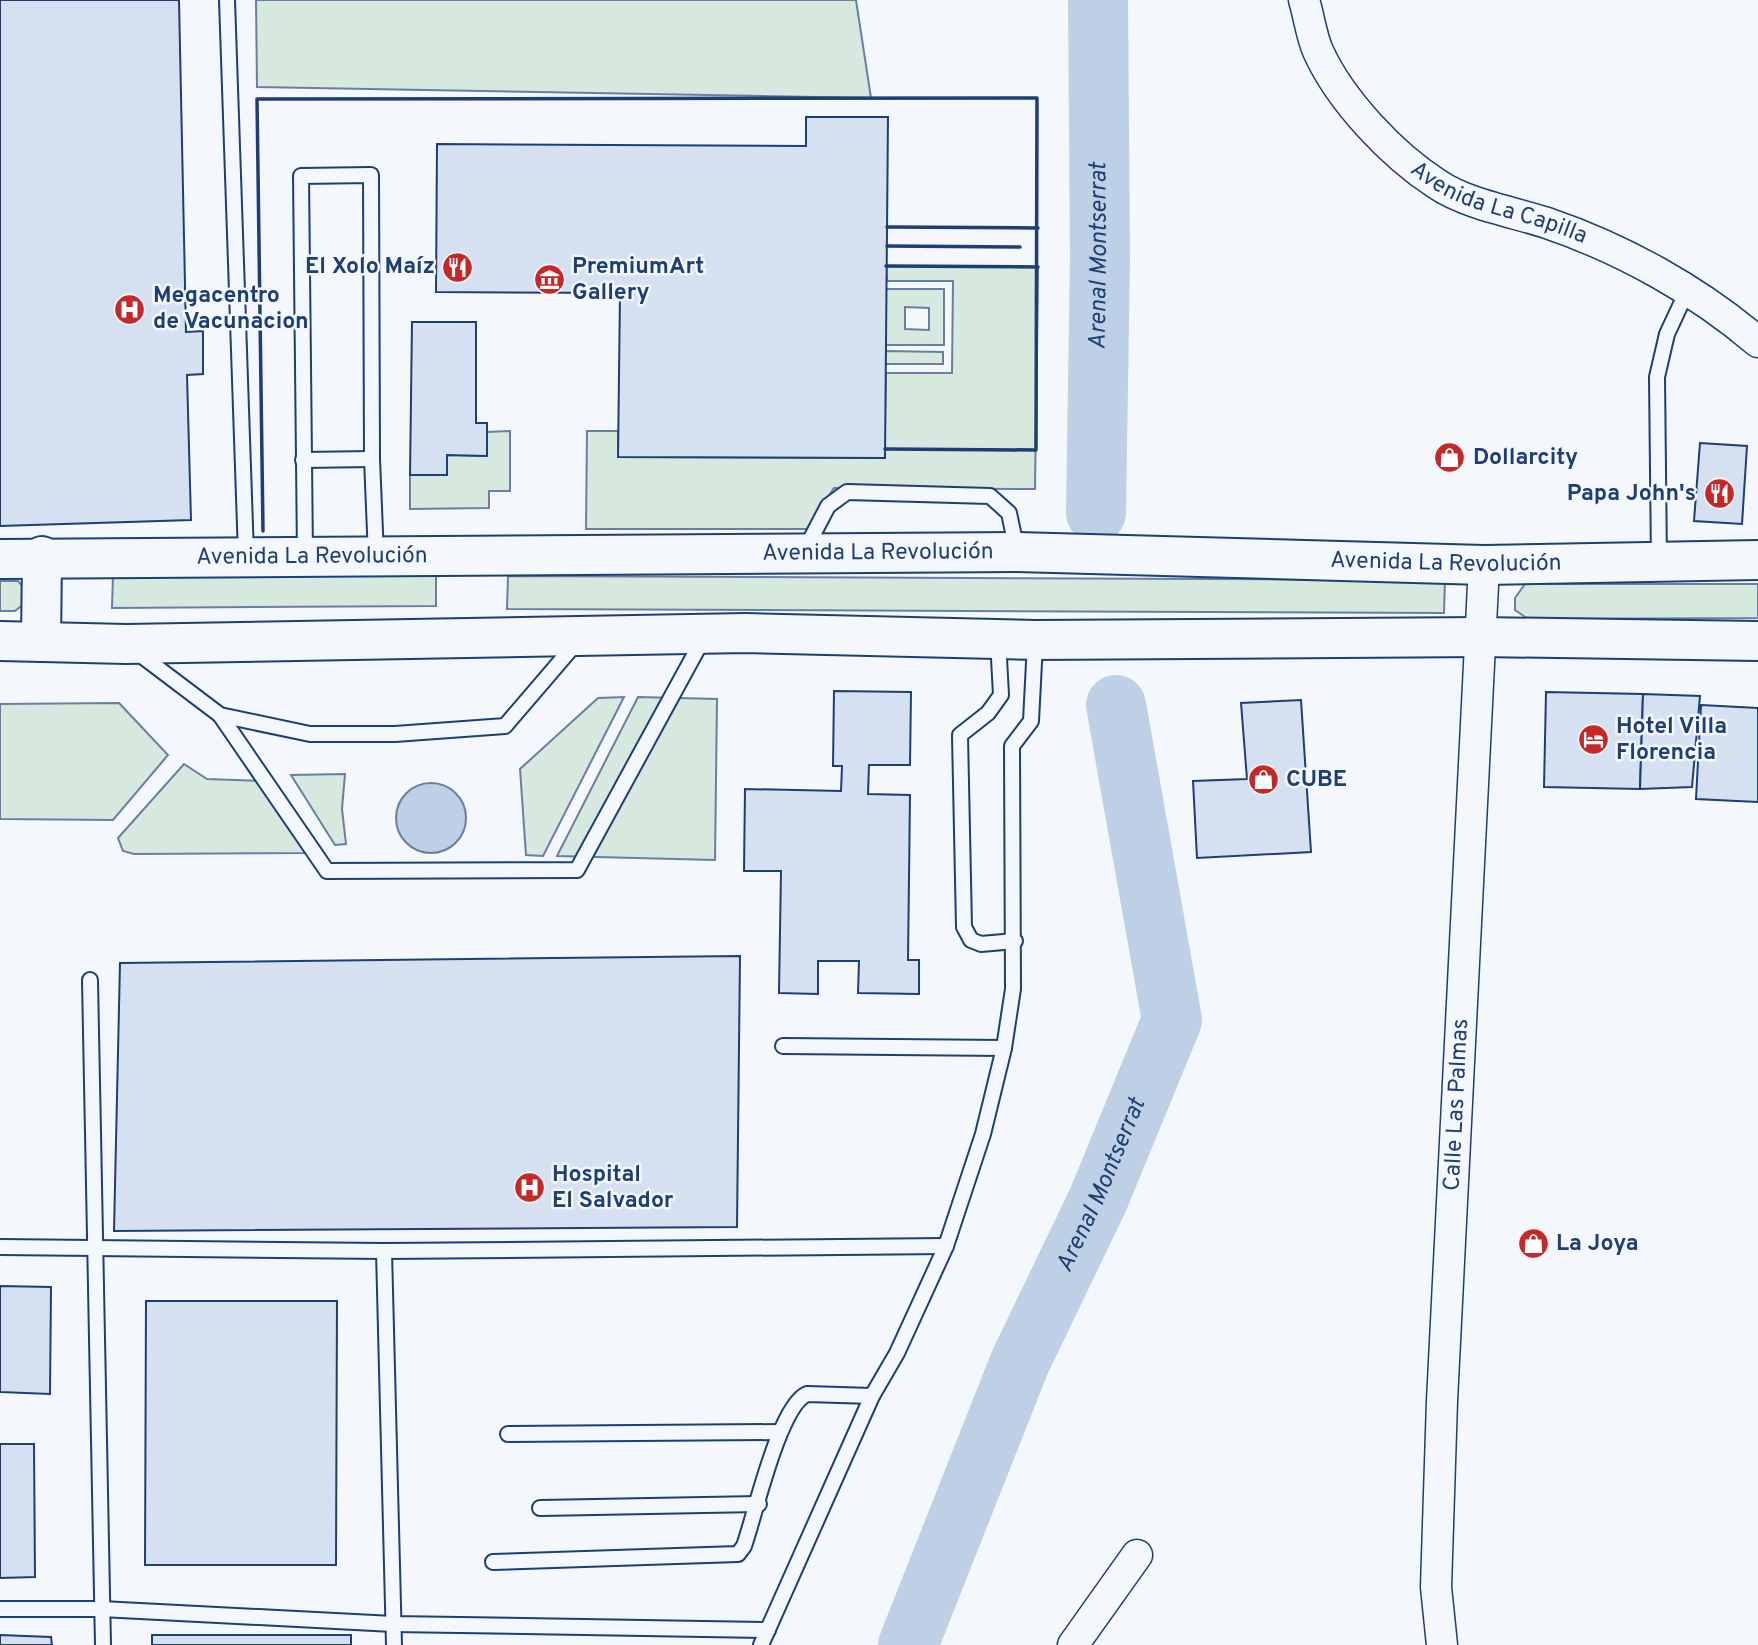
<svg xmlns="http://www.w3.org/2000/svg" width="1758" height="1645" font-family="Overpass,sans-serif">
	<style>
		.green { fill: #d7e8df; stroke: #687fa3; stroke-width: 2; fill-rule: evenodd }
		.water { fill: #bed0e5; stroke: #687fa3; stroke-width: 2 }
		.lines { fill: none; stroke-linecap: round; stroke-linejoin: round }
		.river { stroke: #bed0e5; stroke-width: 60 }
		.building { fill: #d5e0f0; stroke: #1d3f73; stroke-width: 2 }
		.lane-casing { stroke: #1d3f73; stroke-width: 18 }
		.street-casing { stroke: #1d3f73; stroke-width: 33 }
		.secondary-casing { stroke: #1d3f73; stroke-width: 42 }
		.lane { stroke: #f4f7fb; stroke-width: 14 }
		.street { stroke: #f4f7fb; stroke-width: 30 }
		.secondary { stroke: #f4f7fb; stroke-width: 38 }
		.wall { stroke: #1d3f73; stroke-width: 3.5 }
		.labels { text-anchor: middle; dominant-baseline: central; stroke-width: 5; stroke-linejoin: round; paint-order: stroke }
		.street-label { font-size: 23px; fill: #1d3f73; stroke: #f4f7fb }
		.poi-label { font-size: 23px; font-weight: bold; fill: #1d3f73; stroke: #f4f7fb; text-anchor: start }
		.water-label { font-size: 24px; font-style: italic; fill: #1d3f73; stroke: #f4f7fb }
	</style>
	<rect width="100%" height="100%" fill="#f4f7fb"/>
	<!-- green -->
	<g class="green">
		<polygon points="256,0 856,0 871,98 257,87"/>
		<polygon points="886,266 1038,267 1035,489 834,488 807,529 586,529 587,431 618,431 618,457 884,458 886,373 952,373 953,281 887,281"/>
		<path d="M886,289H944V345H885ZM905,307L929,308V330L905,329Z"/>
		<polygon points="885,351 943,352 943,364 885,364"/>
		<polygon points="510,431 510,491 489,491 489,508 410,509 410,475 447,475 447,455 486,456 487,432"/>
		<polygon points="436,574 436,606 112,608 113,575"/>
		<polygon points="508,576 1445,580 1444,613 507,609"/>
		<polygon points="0,581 18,581 26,591 25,603 15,611 0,611"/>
		<polygon points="1525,584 1758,584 1758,618 1528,619 1515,610 1515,598"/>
		<polygon points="624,697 543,856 526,855 520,769 598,698"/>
		<polygon points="638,697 717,699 715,860 557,856"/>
		<polygon points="119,703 168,755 113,820 0,819 0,704"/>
		<polygon points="184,764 207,779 263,781 311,853 134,854 123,851 118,838"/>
		<polygon points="345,774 342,809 346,844 335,845 291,775"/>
	</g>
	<!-- water -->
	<circle class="water" cx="431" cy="818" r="35"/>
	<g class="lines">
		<!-- river -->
		<g class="river">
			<path id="s1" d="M1096,513L1100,258L1098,0"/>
			<path id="s2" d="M908,1645L1020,1362L1098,1200L1172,1020L1116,705"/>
		</g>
	</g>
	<!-- building -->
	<g class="building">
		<polygon points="0,0 179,0 186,332 203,331 203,374 187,375 191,520 0,526"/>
		<polygon points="806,117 888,117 885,458 618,457 620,293 436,292 437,144 806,146"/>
		<polygon points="412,322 476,322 476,423 487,423 487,456 447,455 447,475 410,475"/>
		<polygon points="1700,443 1747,446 1742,524 1694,521"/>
		<polygon points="834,691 911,692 910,765 869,765 868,794 910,795 908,960 919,960 919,994 858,993 859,961 818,961 818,994 779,993 781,871 744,871 745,789 841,791 842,766 833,766"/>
		<polygon points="1546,692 1643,694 1640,789 1544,787"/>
		<polygon points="1643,694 1700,696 1692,787 1640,789"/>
		<polygon points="1301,700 1311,852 1197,858 1193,781 1247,779 1241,703"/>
		<polygon points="1701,705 1758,708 1758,802 1696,799"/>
		<polygon points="740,956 737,1227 114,1231 120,963"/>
		<polygon points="0,1286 51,1287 50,1394 0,1392"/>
		<polygon points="146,1301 337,1301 336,1565 145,1565"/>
		<polygon points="0,1444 34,1444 35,1577 0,1578"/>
		<polygon points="0,1635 51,1637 52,1645 0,1645"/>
		<rect x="152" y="1635" width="199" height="10"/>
	</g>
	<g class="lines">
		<defs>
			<g id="lane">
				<polyline points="227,0 246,555"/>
				<polyline points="303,460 372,459"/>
				<polyline points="805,550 828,506 847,492 990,496 1009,513 1017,551"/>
				<polyline points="305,555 301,176 371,175 372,459 376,556"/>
				<polyline points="1659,562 1657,377 1667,334 1688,289"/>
				<polyline points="998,640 1001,695 988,713 960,735 964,927 971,940 981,944 1015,941"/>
				<polyline points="138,653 220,715 310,734 395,734 505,726 577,642"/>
				<polyline points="220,715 327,871 577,870 703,639"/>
				<polyline points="90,980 103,1645"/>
				<polyline points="783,1046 1004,1048"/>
				<polyline points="0,1247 384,1251 946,1246"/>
				<polyline points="384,1251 394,1645"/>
				<polyline points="508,1434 779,1432"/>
				<polyline points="540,1508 759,1504"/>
				<path d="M493,1562L738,1554L744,1546C755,1515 779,1406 807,1394L872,1396"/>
				<polyline points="0,1609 101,1609 393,1624 768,1630"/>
				<polyline points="761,1645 872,1396 897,1353 946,1246 983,1134 1004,1048 1013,989 1012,746 1031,721 1035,643"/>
			</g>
			<g id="street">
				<path id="s3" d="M1304,0C1309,16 1311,35 1318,51C1340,100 1392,155 1437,184C1466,204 1513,212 1547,223C1623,249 1697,290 1758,342"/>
				<polyline points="1073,1645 1137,1555"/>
				<path id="s4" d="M1442,1645L1436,1587L1442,1401L1484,565"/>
			</g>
			<g id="secondary">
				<path id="s5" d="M0,559L1017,552L1484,565L1758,560"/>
				<polyline points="0,641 126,644 746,633 1035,640 1482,637 1758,641"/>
				<polyline points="41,642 42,556"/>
			</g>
		</defs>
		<!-- lane casing -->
		<use href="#lane" class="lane-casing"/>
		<!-- street casing -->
		<use href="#street" class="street-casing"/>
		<!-- secondary casing -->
		<use href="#secondary" class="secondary-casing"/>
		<!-- lane -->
		<use href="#lane" class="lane"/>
		<!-- street -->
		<use href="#street" class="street"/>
		<!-- secondary -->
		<use href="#secondary" class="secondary"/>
		<!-- wall -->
		<g class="wall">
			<polyline points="887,227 1038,228"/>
			<polyline points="887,246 1020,247"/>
			<polyline points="886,266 1038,267"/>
			<polyline points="263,531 257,99 1037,98 1036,450 885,449"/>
		</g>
	</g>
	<!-- icons -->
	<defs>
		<symbol id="restaurant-disc" viewBox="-11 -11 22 22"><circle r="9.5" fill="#c62828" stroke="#f4f7fb"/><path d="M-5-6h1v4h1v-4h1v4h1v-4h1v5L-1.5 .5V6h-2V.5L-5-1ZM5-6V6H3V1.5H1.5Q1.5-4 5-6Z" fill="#fff"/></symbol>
		<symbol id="museum-disc" viewBox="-11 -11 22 22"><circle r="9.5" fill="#c62828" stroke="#f4f7fb"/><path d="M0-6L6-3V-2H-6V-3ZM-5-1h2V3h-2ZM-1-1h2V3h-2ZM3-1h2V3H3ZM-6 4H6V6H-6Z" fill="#fff"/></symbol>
		<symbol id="hospital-disc" viewBox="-11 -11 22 22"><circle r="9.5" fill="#c62828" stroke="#f4f7fb"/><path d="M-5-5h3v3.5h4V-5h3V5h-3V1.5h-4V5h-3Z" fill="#fff"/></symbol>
		<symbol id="shop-disc" viewBox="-11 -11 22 22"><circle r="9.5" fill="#c62828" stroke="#f4f7fb"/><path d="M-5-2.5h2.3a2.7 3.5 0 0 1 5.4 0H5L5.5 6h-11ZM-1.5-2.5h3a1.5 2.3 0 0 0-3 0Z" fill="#fff"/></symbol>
		<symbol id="hotel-disc" viewBox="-11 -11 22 22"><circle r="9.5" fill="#c62828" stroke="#f4f7fb"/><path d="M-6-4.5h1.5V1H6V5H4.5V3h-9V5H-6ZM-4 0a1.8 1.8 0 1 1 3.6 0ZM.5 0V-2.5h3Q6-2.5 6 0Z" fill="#fff"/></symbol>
	</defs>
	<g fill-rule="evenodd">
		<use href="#restaurant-disc" x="440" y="250" width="35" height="35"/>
		<use href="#museum-disc" x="532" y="262" width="35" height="35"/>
		<use href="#hospital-disc" x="112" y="292" width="35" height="35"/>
		<use href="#shop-disc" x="1432" y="440" width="35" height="35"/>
		<use href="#restaurant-disc" x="1702" y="476" width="35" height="35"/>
		<use href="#hotel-disc" x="1576" y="722" width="35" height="35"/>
		<use href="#shop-disc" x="1246" y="762" width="35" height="35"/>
		<use href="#hospital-disc" x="512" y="1170" width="35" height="35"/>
		<use href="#shop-disc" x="1516" y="1226" width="35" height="35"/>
	</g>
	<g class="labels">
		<!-- street labels -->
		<g class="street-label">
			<text stroke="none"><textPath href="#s3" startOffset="298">Avenida La Capilla</textPath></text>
			<text stroke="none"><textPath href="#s5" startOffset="878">Avenida La Revolución</textPath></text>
			<text stroke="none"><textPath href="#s5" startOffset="312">Avenida La Revolución</textPath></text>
			<text stroke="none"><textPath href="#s5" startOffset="1446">Avenida La Revolución</textPath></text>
			<text stroke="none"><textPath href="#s4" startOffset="541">Calle Las Palmas</textPath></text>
		</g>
		<!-- poi labels -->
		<g class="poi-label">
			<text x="435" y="267" text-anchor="end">El Xolo Maíz</text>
			<text x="572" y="267">PremiumArt<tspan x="572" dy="26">Gallery</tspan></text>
			<text x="153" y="296">Megacentro<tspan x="153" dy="26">de Vacunacion</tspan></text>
			<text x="1473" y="458">Dollarcity</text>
			<text x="1696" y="494" text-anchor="end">Papa John's</text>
			<text x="1616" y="727">Hotel Villa<tspan x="1616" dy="26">Florencia</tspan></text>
			<text x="1286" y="780">CUBE</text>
			<text x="552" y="1175">Hospital<tspan x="552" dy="26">El Salvador</tspan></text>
			<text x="1556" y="1244">La Joya</text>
		</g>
		<!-- water labels -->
		<g class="water-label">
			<text stroke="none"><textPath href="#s1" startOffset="257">Arenal Montserrat</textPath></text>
			<text stroke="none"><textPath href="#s2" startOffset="499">Arenal Montserrat</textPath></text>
		</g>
	</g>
</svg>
